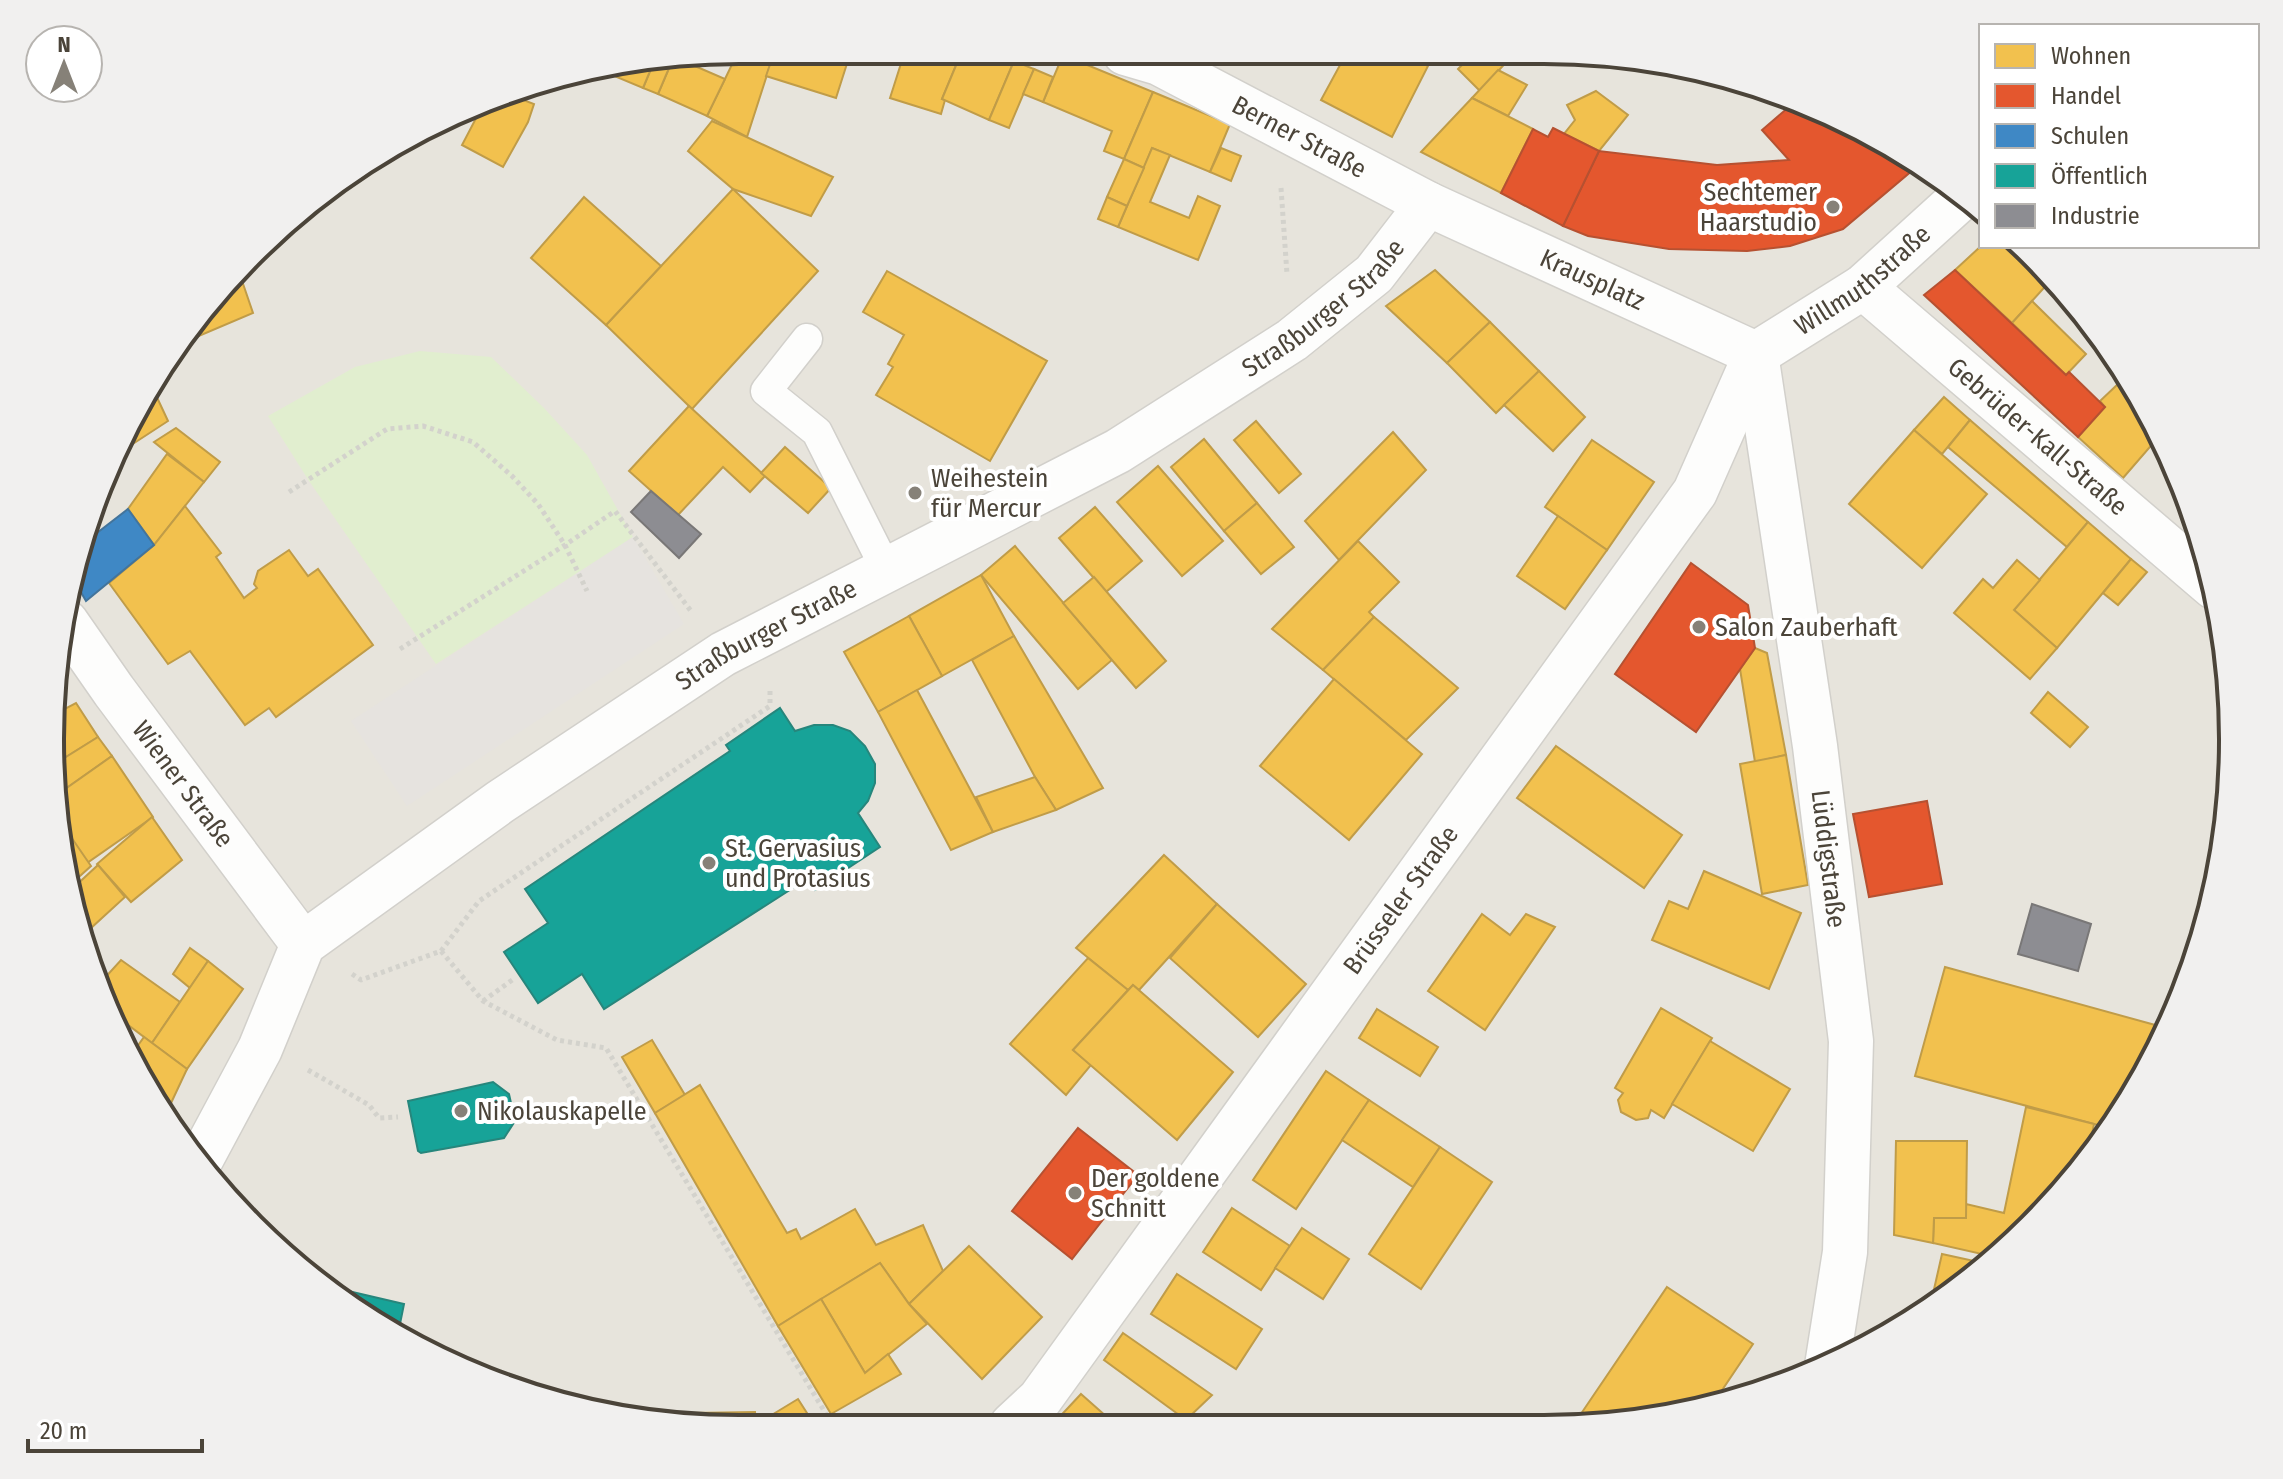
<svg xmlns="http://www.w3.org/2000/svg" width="2283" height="1479" font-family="'Fira Sans Condensed',sans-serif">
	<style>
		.residential { fill: #e7e4dc }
		.green { fill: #e1eecf }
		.parking { fill: #e6e3df }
		.homes { fill: #f2c14e; stroke: #c09c48; stroke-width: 2 }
		.shops { fill: #e4572e; stroke: #b65131; stroke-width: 2 }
		.schools { fill: #3f88c5; stroke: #43749b; stroke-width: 2 }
		.public { fill: #17a398; stroke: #27867c; stroke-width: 2 }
		.industry { fill: #8d8d92; stroke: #797777; stroke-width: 2 }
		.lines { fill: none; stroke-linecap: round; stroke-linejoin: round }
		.lane-casing { stroke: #d2d0cb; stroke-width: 33 }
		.street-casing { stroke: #d2d0cb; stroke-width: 47 }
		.path { stroke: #d3d2cc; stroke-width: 5; stroke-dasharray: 4 4; stroke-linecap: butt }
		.lane { stroke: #fdfdfc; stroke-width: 30 }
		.street { stroke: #fdfdfc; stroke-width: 44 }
		.poi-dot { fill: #868178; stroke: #fff; stroke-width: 3 }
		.labels { text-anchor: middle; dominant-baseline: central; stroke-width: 8; stroke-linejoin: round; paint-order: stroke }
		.street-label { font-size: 26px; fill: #4b4439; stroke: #fff }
		.poi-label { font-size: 26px; fill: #4b4439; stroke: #fff; text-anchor: start }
		.rim { fill: none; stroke: #4b4439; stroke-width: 4 }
	</style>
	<rect width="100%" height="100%" fill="#f4f2ee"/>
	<!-- residential -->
	<polygon class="residential" points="740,50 1634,56 1808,103 1981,210 1981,246 2021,246 2090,319 2162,434 2209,561 2231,694 2227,829 2197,961 2141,1084 2062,1194 1963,1287 1848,1358 1722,1406 1588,1428 650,1423 475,1376 285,1258 166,1122 73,918 51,695 87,517 193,319 356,166 518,86"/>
	<!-- green -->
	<polygon class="green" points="420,351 491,357 544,408 587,455 633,537 436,664 309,481 268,416 355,367"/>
	<!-- parking -->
	<polygon class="parking" points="633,537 684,624 407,806 351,721"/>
	<!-- homes -->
	<g class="homes">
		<polygon points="739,50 775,50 747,137 707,116"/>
		<polygon points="775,50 851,51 836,98 766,76"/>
		<polygon points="905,51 955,63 959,51 962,51 942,99 945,100 941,114 890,98"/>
		<polygon points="962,51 994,52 1014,61 989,120 942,99"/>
		<polygon points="1346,54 1405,54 1428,66 1392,137 1321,100"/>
		<polygon points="1063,55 1153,92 1124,159 1104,151 1112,131 1043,102"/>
		<polygon points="1472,55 1508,55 1511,57 1480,91 1458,69"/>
		<polygon points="681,60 725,79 707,116 658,94 672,61"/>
		<polygon points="672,61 658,94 643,88 653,64"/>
		<polygon points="1014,61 1034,69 1009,128 989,120"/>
		<polygon points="653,64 643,88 607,73 608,72"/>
		<polygon points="1034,69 1053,77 1043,102 1023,94"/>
		<polygon points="1498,70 1527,85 1508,116 1472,98"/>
		<polygon points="1596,91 1628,115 1599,151 1564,134 1575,120 1567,105"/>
		<polygon points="1153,92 1230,124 1210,172 1152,148 1144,168 1124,159"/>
		<polygon points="505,93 534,104 528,122 503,167 462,145 484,103 493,103 495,98"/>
		<polygon points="1472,98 1533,129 1501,193 1421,152"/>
		<polygon points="712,121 833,177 811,216 733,189 688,151"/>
		<polygon points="1152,148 1170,155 1150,202 1189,218 1198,196 1220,206 1198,260 1118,227"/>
		<polygon points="1221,148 1241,156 1231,181 1210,172"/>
		<polygon points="1124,159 1144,168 1127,206 1107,197"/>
		<polygon points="733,189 818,271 692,409 606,325"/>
		<polygon points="584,197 661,266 606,325 531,258"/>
		<polygon points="1107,197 1127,206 1118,227 1098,219"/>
		<polygon points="1981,246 2021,246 2052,279 2012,323 1955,270"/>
		<polygon points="1435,270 1490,322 1447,363 1386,306"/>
		<polygon points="887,271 1047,361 990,461 876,395 893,367 888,364 904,335 863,312"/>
		<polygon points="240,275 253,313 180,344 193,319"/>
		<polygon points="2032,301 2086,354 2066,375 2012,323"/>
		<polygon points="1490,322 1539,371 1496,413 1447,363"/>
		<polygon points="1539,371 1585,417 1553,451 1504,405"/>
		<polygon points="2118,384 2150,416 2154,422 2156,440 2123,478 2078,437 2105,407 2100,401"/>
		<polygon points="154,391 168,421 122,451"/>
		<polygon points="1944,397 1970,420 1942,454 1914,430"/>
		<polygon points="689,406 765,476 750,492 723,467 678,515 629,471"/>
		<polygon points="1970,420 2088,522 2067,547 1948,447"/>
		<polygon points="1256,421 1301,474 1279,493 1234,440"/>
		<polygon points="176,428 220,462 204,482 154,442"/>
		<polygon points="1914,430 1987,494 1922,568 1849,504"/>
		<polygon points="1393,432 1426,470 1339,560 1305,521"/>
		<polygon points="1204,439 1257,503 1224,531 1171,467"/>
		<polygon points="1592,440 1654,482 1607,550 1545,507"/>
		<polygon points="785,447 831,488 808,513 761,473"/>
		<polygon points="167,454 204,482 154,545 128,509"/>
		<polygon points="1158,466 1223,541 1182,576 1117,502"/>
		<polygon points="1257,503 1294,547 1261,574 1224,531"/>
		<polygon points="185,506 221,553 216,557 244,598 257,588 254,584 258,571 289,550 308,576 318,569 373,645 276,717 269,708 245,725 190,651 168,664 109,583 154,545"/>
		<polygon points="1095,507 1142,561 1106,592 1059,538"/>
		<polygon points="1558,516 1607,550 1565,609 1517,576"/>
		<polygon points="2088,522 2131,559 2057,648 2014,610"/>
		<polygon points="1358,541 1399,582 1369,612 1374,617 1323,670 1272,629"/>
		<polygon points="1015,546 1112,660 1078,689 981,575"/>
		<polygon points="2131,559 2147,572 2118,605 2103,593"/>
		<polygon points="2017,560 2040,580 2014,610 2057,648 2030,679 1954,613 1983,579 1993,588"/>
		<polygon points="981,575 1014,636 942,676 909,616"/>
		<polygon points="1094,577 1166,661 1136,688 1063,603"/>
		<polygon points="909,616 942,676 878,712 844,652"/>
		<polygon points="1374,617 1458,688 1406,740 1323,670"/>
		<polygon points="1014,636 1103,788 1056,810 1035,777 972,660"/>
		<polygon points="1755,648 1767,653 1786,755 1755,762 1740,669"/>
		<polygon points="1334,679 1422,754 1349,840 1260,766"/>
		<polygon points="917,690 993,832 951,850 878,712"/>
		<polygon points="2048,692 2088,727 2070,747 2031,713"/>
		<polygon points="76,703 98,737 58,762 53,715"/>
		<polygon points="98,737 112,756 61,792 58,762"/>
		<polygon points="1556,746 1682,835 1644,888 1517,798"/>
		<polygon points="1786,755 1808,885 1762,894 1740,764"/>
		<polygon points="112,756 153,817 87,863 64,827 61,792"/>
		<polygon points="1035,777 1056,810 993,832 976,797"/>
		<polygon points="152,817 182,860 131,902 97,864"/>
		<polygon points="69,834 91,866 70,885 65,836"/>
		<polygon points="1164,855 1217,904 1139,990 1133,985 1128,990 1076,948"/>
		<polygon points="98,865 125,897 91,928 73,910 71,890"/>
		<polygon points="1704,871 1801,913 1769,989 1652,940 1669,901 1688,909"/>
		<polygon points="1217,904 1306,984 1258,1037 1170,958"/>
		<polygon points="1482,914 1510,935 1526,914 1555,927 1485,1030 1428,991"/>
		<polygon points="190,948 208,961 190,988 173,974"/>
		<polygon points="1088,958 1128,990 1073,1050 1091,1065 1066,1095 1010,1044"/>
		<polygon points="121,960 180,1002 152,1043 119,1018 102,981"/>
		<polygon points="208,961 243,989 187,1069 152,1043"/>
		<polygon points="1945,967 2166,1028 2141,1084 2109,1128 1915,1076"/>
		<polygon points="1133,985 1233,1072 1177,1140 1073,1050"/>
		<polygon points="1661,1008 1712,1038 1664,1118 1651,1110 1648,1118 1636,1120 1621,1112 1618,1100 1623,1093 1615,1088"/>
		<polygon points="1377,1009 1438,1047 1420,1076 1359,1038"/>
		<polygon points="144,1037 187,1069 164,1118 134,1051"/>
		<polygon points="652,1040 685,1095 655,1113 622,1057"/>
		<polygon points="1710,1041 1790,1089 1753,1151 1672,1104"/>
		<polygon points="1326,1071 1369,1100 1296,1209 1253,1180"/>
		<polygon points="700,1085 787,1233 796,1229 801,1239 855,1209 876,1245 923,1225 943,1271 909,1304 880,1263 778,1326 655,1113"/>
		<polygon points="1369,1100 1440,1147 1413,1187 1342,1140"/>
		<polygon points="2026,1107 2094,1124 2087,1160 2062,1194 1995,1257 1933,1243 1934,1218 1966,1218 1966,1204 2004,1213"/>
		<polygon points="1896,1141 1967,1141 1966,1218 1934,1218 1933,1243 1894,1235"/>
		<polygon points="1440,1147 1492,1182 1421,1289 1369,1254"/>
		<polygon points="1232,1208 1290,1246 1261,1290 1203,1252"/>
		<polygon points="1302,1228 1349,1259 1323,1299 1275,1268"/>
		<polygon points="969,1246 1042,1317 982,1379 909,1304"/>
		<polygon points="1942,1254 1988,1264 1963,1287 1930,1307"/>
		<polygon points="880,1263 909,1304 927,1324 865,1373 821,1299"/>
		<polygon points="1177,1274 1262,1329 1236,1369 1151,1314"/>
		<polygon points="1667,1287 1753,1344 1710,1408 1588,1428 1572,1427"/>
		<polygon points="821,1299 865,1373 888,1354 901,1374 831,1414 778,1326"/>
		<polygon points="1123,1333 1212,1395 1186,1420 1104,1360"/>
		<polygon points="1081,1394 1116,1425 1052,1425"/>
		<polygon points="798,1399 814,1424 775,1424 770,1416"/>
		<polygon points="755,1412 756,1424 692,1423 692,1413"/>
	</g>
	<!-- shops -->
	<g class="shops">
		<polygon points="1797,100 1808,103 1914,169 1843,229 1790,246 1747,251 1669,249 1588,236 1563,226 1599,151 1717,165 1789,160 1762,130"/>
		<polygon points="1553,128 1599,151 1563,226 1501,193 1533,129 1548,137"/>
		<polygon points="1955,270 2066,375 2069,372 2105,407 2078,437 1924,295"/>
		<polygon points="1691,563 1748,605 1755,648 1696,732 1615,674"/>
		<polygon points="1927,801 1942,884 1869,897 1853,814"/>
		<polygon points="1078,1128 1138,1175 1072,1259 1012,1211"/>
	</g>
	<!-- schools -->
	<polygon class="schools" points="128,509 154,545 86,601 74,580 86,523 93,536"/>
	<!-- public -->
	<g class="public">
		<polygon points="780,708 795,731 814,725 833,725 850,731 865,746 875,764 875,783 868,801 858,813 880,847 815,890 807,879 604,1009 582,974 538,1003 504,952 548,923 525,889 730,751 726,745"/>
		<polygon points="493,1082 509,1094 515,1121 504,1138 421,1153 418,1151 408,1101"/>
		<polygon points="331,1287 404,1304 399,1329"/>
	</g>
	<!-- industry -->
	<g class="industry">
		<polygon points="651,491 701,534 679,558 631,512"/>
		<polygon points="2032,904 2091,924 2078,971 2018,954"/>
	</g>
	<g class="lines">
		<defs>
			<polyline id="lane" points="807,339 766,391 817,432 886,569"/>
			<g id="street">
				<path id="s1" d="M1125,53L1159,63L1428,204L1756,354"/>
				<path id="s2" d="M1863,287L2214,587"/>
				<path id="s3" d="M1756,354L1815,746L1851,1041L1845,1252L1827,1366"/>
				<path id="s4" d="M1756,354L1863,287L1961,198"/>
				<path id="s5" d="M66,622L114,691L303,944"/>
				<path id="s6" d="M200,1161L260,1049L303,944L500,802L723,654L1118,451L1292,340L1374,274L1428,204"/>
				<path id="s7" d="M1012,1425L1040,1399L1695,492L1756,354"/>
			</g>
		</defs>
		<!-- lane casing -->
		<use href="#lane" class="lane-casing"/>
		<!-- street casing -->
		<use href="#street" class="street-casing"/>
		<!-- path -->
		<g class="path">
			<polyline points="1281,188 1287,274"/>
			<polyline points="289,492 387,429 423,426 473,442 512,476 538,504 565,545 587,591"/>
			<polyline points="400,649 565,545 615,511 691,611"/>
			<polyline points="441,951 479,901 770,706 770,688"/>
			<polyline points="352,974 361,980 441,951 483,1001 557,1040 606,1048 832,1424"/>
			<polyline points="483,1001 515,978"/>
			<polyline points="308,1070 369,1105 379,1118 398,1117"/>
		</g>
		<!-- lane -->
		<use href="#lane" class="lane"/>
		<!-- street -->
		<use href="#street" class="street"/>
	</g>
	<!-- markers -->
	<g class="poi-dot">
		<circle cx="1833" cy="207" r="8"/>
		<circle cx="915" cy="493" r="8"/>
		<circle cx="1699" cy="627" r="8"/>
		<circle cx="709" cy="863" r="8"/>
		<circle cx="461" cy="1111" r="8"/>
		<circle cx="1075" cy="1193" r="8"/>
	</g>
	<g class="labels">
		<!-- street labels -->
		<g class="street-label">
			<text stroke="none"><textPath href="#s1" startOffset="194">Berner Straße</textPath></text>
			<text stroke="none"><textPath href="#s1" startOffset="520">Krausplatz</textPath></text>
			<text stroke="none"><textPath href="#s4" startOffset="130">Willmuthstraße</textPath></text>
			<text stroke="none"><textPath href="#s6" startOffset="1446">Straßburger Straße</textPath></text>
			<text stroke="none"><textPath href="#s2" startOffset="230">Gebrüder-Kall-Straße</textPath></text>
			<text stroke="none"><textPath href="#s6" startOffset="798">Straßburger Straße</textPath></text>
			<text stroke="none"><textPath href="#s5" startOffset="200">Wiener Straße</textPath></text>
			<text stroke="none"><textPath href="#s3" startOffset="510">Lüddigstraße</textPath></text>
			<text stroke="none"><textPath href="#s7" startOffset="654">Brüsseler Straße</textPath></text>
		</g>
		<!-- poi labels -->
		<g class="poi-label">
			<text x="1817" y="192" text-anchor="end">Sechtemer<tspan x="1817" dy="30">Haarstudio</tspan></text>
			<text x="931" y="478">Weihestein<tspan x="931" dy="30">für Mercur</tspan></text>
			<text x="1715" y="627">Salon Zauberhaft</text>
			<text x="725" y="848">St. Gervasius<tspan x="725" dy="30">und Protasius</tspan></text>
			<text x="477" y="1111">Nikolauskapelle</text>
			<text x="1091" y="1178">Der goldene<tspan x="1091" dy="30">Schnitt</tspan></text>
		</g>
	</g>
	<!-- crop -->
	<path d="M0 0H2283V1479H0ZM739 64H1544A675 675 0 0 1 2219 739V740A675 675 0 0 1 1544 1415H739A675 675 0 0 1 64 740V739A675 675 0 0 1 739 64Z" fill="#f1f0ef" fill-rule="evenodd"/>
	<path class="rim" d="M739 64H1544A675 675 0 0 1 2219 739V740A675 675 0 0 1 1544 1415H739A675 675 0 0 1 64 740V739A675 675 0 0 1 739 64Z"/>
	<!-- legend -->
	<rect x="1979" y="24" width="280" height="224" fill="#ffffff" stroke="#b7b4b0" stroke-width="2"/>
	<rect x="1995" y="44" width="40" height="24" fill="#f2c14e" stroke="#b7b4b0" stroke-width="2"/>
	<text x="2051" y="64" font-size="24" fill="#4b4439">Wohnen</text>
	<rect x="1995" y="84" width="40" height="24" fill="#e4572e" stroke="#b7b4b0" stroke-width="2"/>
	<text x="2051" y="104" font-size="24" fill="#4b4439">Handel</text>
	<rect x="1995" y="124" width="40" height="24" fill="#3f88c5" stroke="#b7b4b0" stroke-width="2"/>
	<text x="2051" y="144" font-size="24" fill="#4b4439">Schulen</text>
	<rect x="1995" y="164" width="40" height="24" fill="#17a398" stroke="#b7b4b0" stroke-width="2"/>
	<text x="2051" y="184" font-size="24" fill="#4b4439">Öffentlich</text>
	<rect x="1995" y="204" width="40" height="24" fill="#8d8d92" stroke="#b7b4b0" stroke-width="2"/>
	<text x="2051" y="224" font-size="24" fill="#4b4439">Industrie</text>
	<!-- north arrow -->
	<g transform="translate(64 64)"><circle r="38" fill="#ffffff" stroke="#b7b4b0" stroke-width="2"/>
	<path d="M0-6L14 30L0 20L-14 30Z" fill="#868178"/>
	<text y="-12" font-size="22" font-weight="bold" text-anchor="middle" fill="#4b4439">N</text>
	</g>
	<!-- scale -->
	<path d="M28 1439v12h174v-12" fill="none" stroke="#4b4439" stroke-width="4"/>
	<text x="40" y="1439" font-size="24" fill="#4b4439" stroke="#ffffff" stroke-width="6" paint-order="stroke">20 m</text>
</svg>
